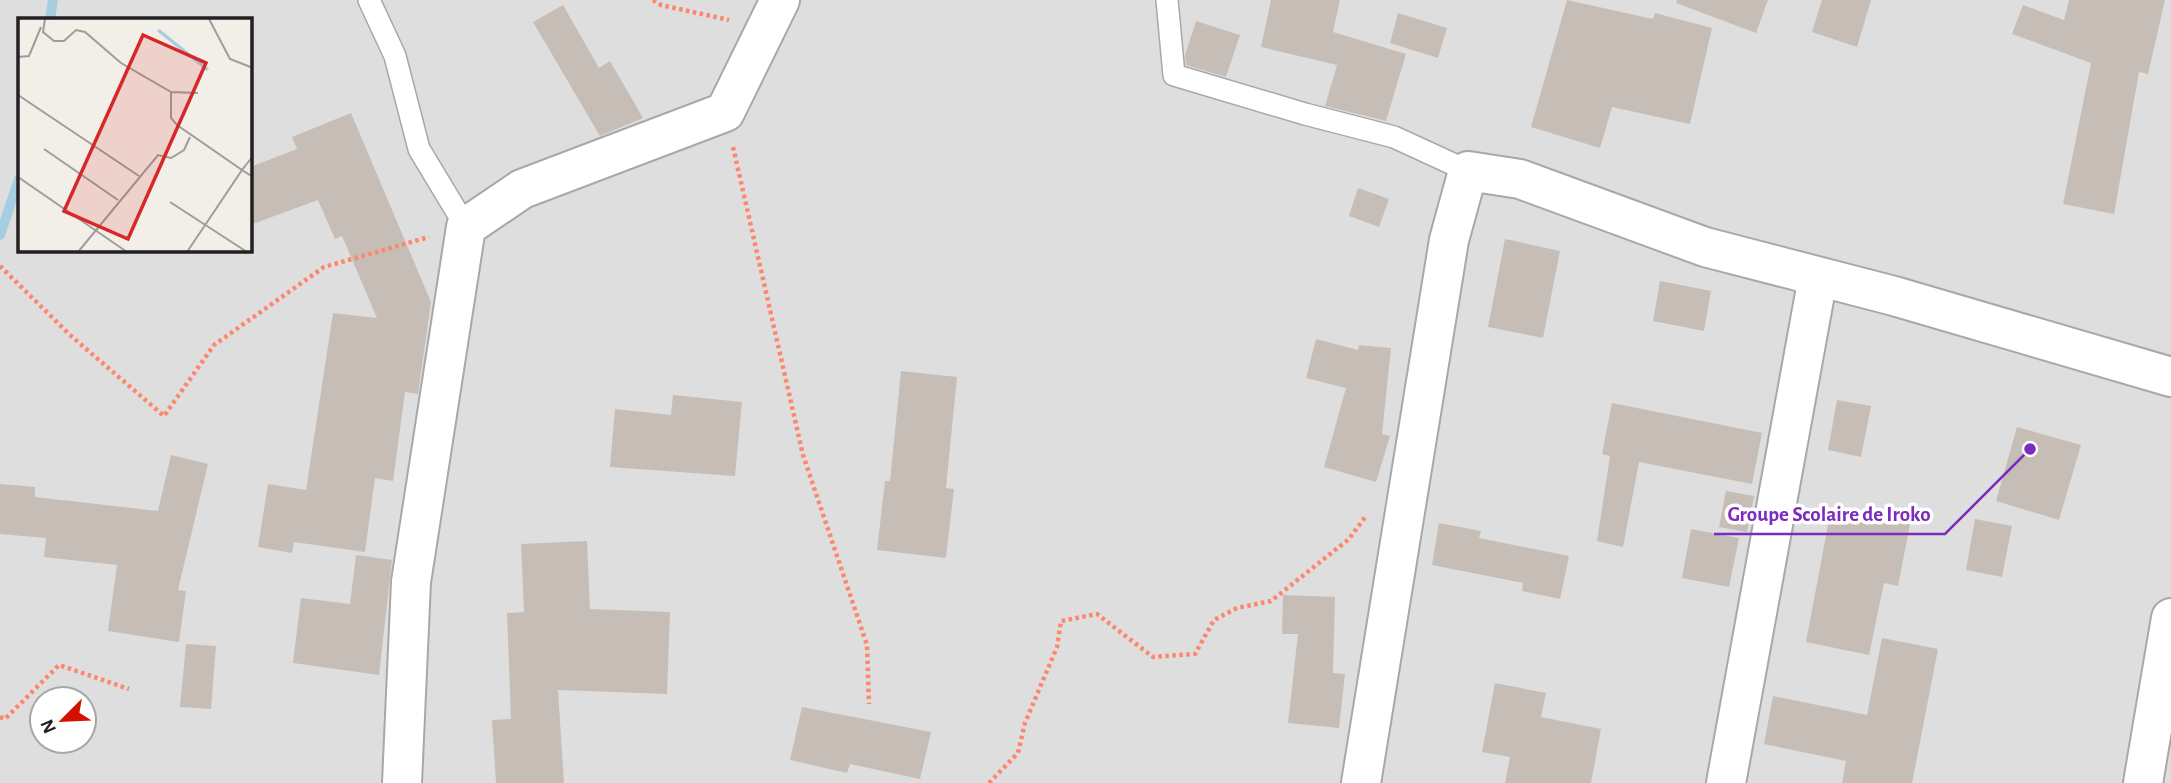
<svg xmlns="http://www.w3.org/2000/svg" width="2171" height="783" font-family="'Alegreya Sans',sans-serif">
	<style>
		.residential { fill: #dfdede; fill-rule: evenodd }
		.lines { fill: none; stroke-linecap: round; stroke-linejoin: round }
		.stream { stroke: #a7cee0; stroke-width: 10 }
		.building { fill: #c6beb6 }
		.lane-casing { stroke: #a8a8a8; stroke-width: 24 }
		.street-casing { stroke: #a8a8a8; stroke-width: 42 }
		.path { stroke: #fd876c; stroke-width: 4.5; stroke-dasharray: 3.5 3.5; stroke-linecap: butt }
		.lane { stroke: #fff; stroke-width: 21 }
		.street { stroke: #fff; stroke-width: 38 }
		.inset-river { fill: none; stroke: #a7cee0; stroke-width: 3.5 }
		.inset-road { fill: none; stroke: #9e9d98; stroke-width: 2 }
		.view { fill: #d62828; fill-opacity: 0.15; stroke: #d62828; stroke-width: 3.5 }
		.inset-edge { fill: none; stroke: #212121; stroke-width: 3.5 }
		.leader { fill: none; stroke: #7b2cbf; stroke-width: 2.5 }
		.callout-dot { fill: #7b2cbf; stroke: #fff; stroke-width: 2.5 }
		.callout-label { font-size: 21px; text-anchor: middle; font-weight: bold; fill: #7b2cbf; stroke: #fff; stroke-width: 7; stroke-linejoin: round; paint-order: stroke }
	</style>
	<rect width="100%" height="100%" fill="#f1efe7"/>
	<!-- residential -->
	<path class="residential" d="M0,0H2171V783H0ZM19,19H250V250H19ZM42,699H84V741H42Z"/>
	<g class="lines">
		<!-- stream -->
		<g class="stream">
			<polyline points="50,19 53,0"/>
			<polyline points="0,235 19,179"/>
		</g>
	</g>
	<!-- building -->
	<g class="building">
		<polygon points="1271,0 1340,0 1333,32 1406,54 1386,121 1325,106 1337,65 1261,47"/>
		<polygon points="1567,0 1653,19 1655,13 1712,28 1690,124 1612,107 1600,148 1531,127"/>
		<polygon points="1677,0 1768,0 1756,33 1676,3"/>
		<polygon points="1822,0 1871,0 1857,47 1812,32"/>
		<polygon points="2069,0 2165,0 2148,74 2139,72 2114,214 2063,204 2091,63 2012,34 2023,5 2064,20"/>
		<polygon points="563,5 599,68 610,61 643,118 600,136 533,22"/>
		<polygon points="1398,13 1447,28 1438,58 1390,43"/>
		<polygon points="1196,21 1240,35 1226,77 1186,65 1185,55"/>
		<polygon points="351,113 431,302 418,394 405,392 393,481 375,478 365,552 294,542 292,553 258,547 268,484 306,490 333,313 377,318 342,236 335,239 318,200 250,225 250,167 297,149 292,137"/>
		<polygon points="1358,188 1389,199 1379,227 1349,216"/>
		<polygon points="1505,239 1560,251 1543,338 1488,327"/>
		<polygon points="1660,281 1711,291 1704,331 1653,321"/>
		<polygon points="1316,339 1358,350 1359,345 1391,348 1382,434 1390,436 1376,482 1324,467 1346,388 1306,378"/>
		<polygon points="901,371 957,377 946,488 954,489 946,558 877,550 885,481 890,481"/>
		<polygon points="673,395 742,402 735,476 610,467 615,409 671,415"/>
		<polygon points="1837,400 1871,406 1861,457 1828,450"/>
		<polygon points="1612,403 1762,433 1752,484 1639,462 1623,547 1597,541 1610,456 1602,454"/>
		<polygon points="2017,427 2081,445 2059,520 1996,501"/>
		<polygon points="171,455 208,464 178,590 186,591 179,642 108,631 117,565 44,557 46,538 0,534 0,484 35,487 35,497 158,511"/>
		<polygon points="1726,491 1754,496 1747,532 1719,527"/>
		<polygon points="1831,509 1910,524 1898,586 1884,583 1869,655 1806,642"/>
		<polygon points="1975,519 2012,526 2002,577 1966,570"/>
		<polygon points="1439,523 1481,531 1479,538 1569,556 1560,599 1522,591 1523,583 1432,565"/>
		<polygon points="1691,529 1739,538 1729,587 1682,578"/>
		<polygon points="587,541 590,609 670,612 667,694 558,690 564,783 496,783 492,720 511,719 507,613 524,612 521,544"/>
		<polygon points="356,555 392,560 379,675 293,663 301,598 350,604"/>
		<polygon points="1283,595 1335,597 1333,673 1345,674 1339,728 1288,723 1298,634 1282,634"/>
		<polygon points="1882,638 1938,649 1912,783 1842,783 1846,761 1764,744 1773,696 1867,715"/>
		<polygon points="186,644 216,646 211,709 180,707"/>
		<polygon points="1495,683 1546,693 1541,717 1601,729 1591,783 1505,783 1510,757 1482,752"/>
		<polygon points="802,707 931,732 920,779 850,764 847,773 790,760"/>
	</g>
	<g class="lines">
		<defs>
			<g id="lane">
				<polyline points="369,0 395,56 419,149 466,227"/>
				<polyline points="1167,0 1174,75 1305,114 1394,137 1468,171"/>
			</g>
			<g id="street">
				<polyline points="402,783 411,582 466,227 522,189 725,112 780,0"/>
				<polyline points="1361,783 1449,240 1468,171 1520,179 1705,247 1894,296 2171,377"/>
				<polyline points="1726,783 1818,277"/>
				<polyline points="2143,783 2171,618"/>
			</g>
		</defs>
		<!-- lane casing -->
		<use href="#lane" class="lane-casing"/>
		<!-- street casing -->
		<use href="#street" class="street-casing"/>
		<!-- path -->
		<g class="path">
			<polyline points="653,0 661,5 729,20"/>
			<polyline points="733,147 803,455 867,645 869,704"/>
			<polyline points="0,266 70,335 164,416 214,345 324,267 429,237"/>
			<polyline points="0,717 5,719 59,665 129,689"/>
			<polyline points="989,783 1018,753 1025,723 1057,647 1061,621 1097,614 1153,657 1195,654 1214,620 1237,608 1271,601 1349,539 1366,516"/>
		</g>
		<!-- lane -->
		<use href="#lane" class="lane"/>
		<!-- street -->
		<use href="#street" class="street"/>
	</g>
	<!-- overview -->
	<g transform="translate(18 18)">
		<rect width="234" height="234" fill="#f1efe7"/>
		<path class="inset-river" d="M140,12L190,52"/>
		<path class="inset-road" d="M27,1L25,14L36,23H46L58,12L67,14L103,45L153,74V100L159,107L224,152L169,234M191,1L212,41L235,50M0,39L11,38L23,9M153,74L180,75M0,77L121,158M26,131L100,182M235,138L224,152L235,159M0,159L109,234M152,184L229,234M60,234L140,137L153,140L166,132L172,119"/>
		<path class="view" d="M125,17L188,45L110,221L46,193Z"/>
		<rect width="234" height="234" class="inset-edge"/>
	</g>
	<!-- callouts -->
	<path class="leader" d="M2030 449L1945 534H1714"/>
	<circle class="callout-dot" cx="2030" cy="449" r="7"/>
	<g class="callout-label">
		<text x="1829" y="521">Groupe Scolaire de Iroko</text>
	</g>
	<!-- north arrow -->
	<g transform="translate(63 720) rotate(246)"><circle r="33" fill="#ffffff" stroke="#a6a6a6" stroke-width="2"/>
	<path d="M0-5L12 26L0 18L-12 26Z" fill="#d21100"/>
	<text y="-10" font-size="19" font-weight="bold" text-anchor="middle" fill="#212121">N</text>
	</g>
</svg>
